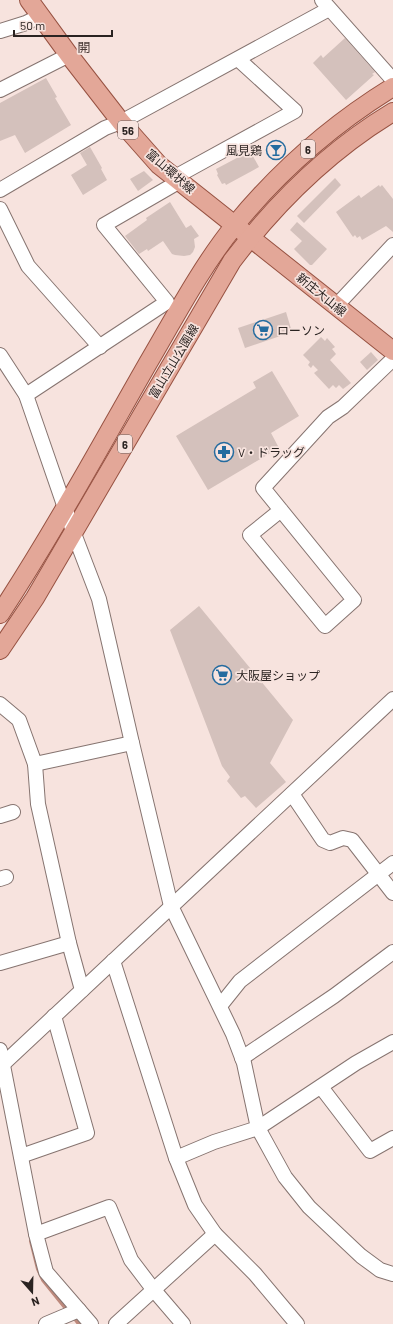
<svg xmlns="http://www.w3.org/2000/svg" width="393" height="1324" font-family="Barlow,'Noto Sans JP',sans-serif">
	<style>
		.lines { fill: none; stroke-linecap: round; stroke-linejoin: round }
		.stream { stroke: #bd897c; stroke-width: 4 }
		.building { fill: #d4c1bc }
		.minor-casing { stroke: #867470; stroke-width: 16 }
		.major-casing { stroke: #975242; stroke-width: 20 }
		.minor { stroke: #fff; stroke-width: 14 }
		.major { stroke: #e3a798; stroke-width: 18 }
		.labels { text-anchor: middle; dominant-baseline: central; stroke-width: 3.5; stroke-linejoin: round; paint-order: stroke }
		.shield { fill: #f7e3de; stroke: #685d5a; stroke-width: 1 }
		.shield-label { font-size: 11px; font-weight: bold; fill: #2a2321 }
		.poi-label { font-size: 12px; fill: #2a2321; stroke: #f7e3de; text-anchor: start }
		.street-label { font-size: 12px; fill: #2a2321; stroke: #f7e3de }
		.neighbourhood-label { font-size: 13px; fill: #4b3c38; stroke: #f7e3de }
	</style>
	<rect width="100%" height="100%" fill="#f7e3de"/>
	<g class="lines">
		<!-- stream -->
		<g class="stream">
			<polyline points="31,1241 38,1269 43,1280 68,1311"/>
			<polyline points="73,1316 79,1324"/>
		</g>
	</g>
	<!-- building -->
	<g class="building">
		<polygon points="345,38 375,72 372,74 374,75 346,100 313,63 321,55 323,58"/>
		<polygon points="46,78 57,97 55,98 71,125 25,153 15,135 0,141 0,103"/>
		<polygon points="90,147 102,168 101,169 107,180 83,195 71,175 87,165 80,153"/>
		<polygon points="250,151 259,167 226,185 225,183 222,184 217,175 218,174 216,169"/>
		<polygon points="144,171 153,180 138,191 130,179"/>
		<polygon points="335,178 341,185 304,223 297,216"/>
		<polygon points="379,185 380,187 382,185 393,199 393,232 386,226 362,240 360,236 357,238 355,235 353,237 336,212 359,195 361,198"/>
		<polygon points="170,202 186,228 191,225 199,236 194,239 195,247 193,252 190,255 184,256 175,255 172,254 163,241 148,251 147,249 139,254 125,236 147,220 146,218"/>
		<polygon points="297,222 327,249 312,265 310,265 294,249 302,241 290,230"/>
		<polygon points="286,312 292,332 245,348 238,328"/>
		<polygon points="321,337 325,341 327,338 335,347 332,349 336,354 330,360 351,383 343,389 339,385 336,388 333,385 329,389 314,373 318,370 313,365 311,368 308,365 310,362 303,355"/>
		<polygon points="371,352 378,360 367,370 360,362"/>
		<polygon points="272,371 299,416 271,433 279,448 208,490 176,436 256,388 253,382"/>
		<polygon points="199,606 293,720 270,763 286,782 256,808 245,796 241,798 227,781 230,777 222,766 170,630"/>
	</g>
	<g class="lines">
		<defs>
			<g id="minor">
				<polyline points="322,0 393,80"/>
				<polyline points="0,31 26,23 40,16"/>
				<polyline points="0,90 69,55"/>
				<polyline points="175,177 295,111 238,59"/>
				<polyline points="0,190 105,128 121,122 329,9"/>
				<polyline points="0,209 28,266 100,347"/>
				<polyline points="337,305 393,245"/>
				<polyline points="0,355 26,395 73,531 99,599 132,743"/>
				<polyline points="26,395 167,302 104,225 180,181"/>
				<polyline points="281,510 250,535 325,626 354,600 263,488 328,417 343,407 393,359"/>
				<polyline points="0,704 19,720 35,764 132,743 171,906 233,1034 244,1063 258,1128 285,1177 309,1207 361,1256 380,1270 393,1274"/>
				<polyline points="35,764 38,804 69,943"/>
				<polyline points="292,794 323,840 330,843 343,838 352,840 393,893"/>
				<polyline points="0,816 13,812"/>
				<polyline points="0,879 6,877"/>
				<polyline points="113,961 176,1158"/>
				<polyline points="0,963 69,943 82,990"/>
				<polyline points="220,1006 240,981 393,863"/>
				<polyline points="0,1050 36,1234"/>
				<polyline points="242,1058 334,996 393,952"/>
				<polyline points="0,1067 393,699"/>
				<polyline points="321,1087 370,1151 393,1138"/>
				<polyline points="21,1156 87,1133 54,1016"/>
				<polyline points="46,1324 79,1310"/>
				<polyline points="91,1324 46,1272 36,1234 109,1207 131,1260 153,1289 183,1324"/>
				<polyline points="116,1324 215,1234"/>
				<polyline points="297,1324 255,1274 215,1234 195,1205 176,1158 214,1142 258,1128 356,1063 393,1042"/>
			</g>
			<g id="major">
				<polyline points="29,0 69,55 121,122 159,165 393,351"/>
				<path d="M0,614C53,533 100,447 148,363C175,317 201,267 235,225C280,170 333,124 393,87"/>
				<path d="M0,650L35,598L232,261C276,203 330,150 393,112"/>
			</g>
		</defs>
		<!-- minor casing -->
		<use href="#minor" class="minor-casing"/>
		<!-- major casing -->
		<use href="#major" class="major-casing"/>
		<!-- minor -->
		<use href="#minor" class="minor"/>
		<!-- major -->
		<use href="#major" class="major"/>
	</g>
	<!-- icons -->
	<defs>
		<symbol id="bar-ring" viewBox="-11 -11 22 22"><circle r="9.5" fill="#f7e3de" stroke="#246b9f" stroke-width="1.5"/><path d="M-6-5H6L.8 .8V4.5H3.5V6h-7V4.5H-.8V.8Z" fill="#246b9f"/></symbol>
		<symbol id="supermarket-ring" viewBox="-11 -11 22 22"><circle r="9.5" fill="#f7e3de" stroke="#246b9f" stroke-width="1.5"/><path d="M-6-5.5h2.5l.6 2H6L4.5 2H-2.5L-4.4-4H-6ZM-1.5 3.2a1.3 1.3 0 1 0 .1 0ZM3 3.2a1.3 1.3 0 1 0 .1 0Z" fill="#246b9f"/></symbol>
		<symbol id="pharmacy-ring" viewBox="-11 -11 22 22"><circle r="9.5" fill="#f7e3de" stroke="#246b9f" stroke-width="1.5"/><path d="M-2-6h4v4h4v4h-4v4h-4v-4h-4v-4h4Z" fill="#246b9f"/></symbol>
	</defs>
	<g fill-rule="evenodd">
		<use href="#bar-ring" x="265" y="139" width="22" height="22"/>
		<use href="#supermarket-ring" x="252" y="319" width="22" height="22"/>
		<use href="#pharmacy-ring" x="213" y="441" width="22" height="22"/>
		<use href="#supermarket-ring" x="211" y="664" width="22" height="22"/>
	</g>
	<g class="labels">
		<!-- shield labels -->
		<g class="shield">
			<rect x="118" y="121" width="20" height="18" rx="3"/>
			<rect x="301" y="140" width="14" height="18" rx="3"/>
			<rect x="118" y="435" width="14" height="18" rx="3"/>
		</g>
		<g class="shield-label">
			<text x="128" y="130">56</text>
			<text x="308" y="149">6</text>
			<text x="125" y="444">6</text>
		</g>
		<!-- poi labels -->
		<g class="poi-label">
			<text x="262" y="150" text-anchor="end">風見鶏</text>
			<text x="277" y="330">ローソン</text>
			<text x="238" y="452">V・ドラッグ</text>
			<text x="236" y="675">大阪屋ショップ</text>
		</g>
		<!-- street labels -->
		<g class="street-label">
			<text transform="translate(171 171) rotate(41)">富山環状線</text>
			<text transform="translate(322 294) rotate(39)">新庄大山線</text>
			<text transform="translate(173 361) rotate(-59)">富山立山公園線</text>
		</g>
		<!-- neighbourhood labels -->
		<g class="neighbourhood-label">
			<text x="84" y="47">開</text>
		</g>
	</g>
	<!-- north arrow -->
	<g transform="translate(32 1292) rotate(160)" stroke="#f7e3de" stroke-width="3" paint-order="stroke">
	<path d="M0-3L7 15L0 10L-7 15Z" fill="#2a2321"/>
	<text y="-6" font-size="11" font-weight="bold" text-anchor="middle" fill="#2a2321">N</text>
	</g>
	<!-- scale -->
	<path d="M14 30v6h98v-6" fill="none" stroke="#2a2321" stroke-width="2"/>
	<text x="20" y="30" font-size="12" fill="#2a2321" stroke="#f7e3de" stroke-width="3" paint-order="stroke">50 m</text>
</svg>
